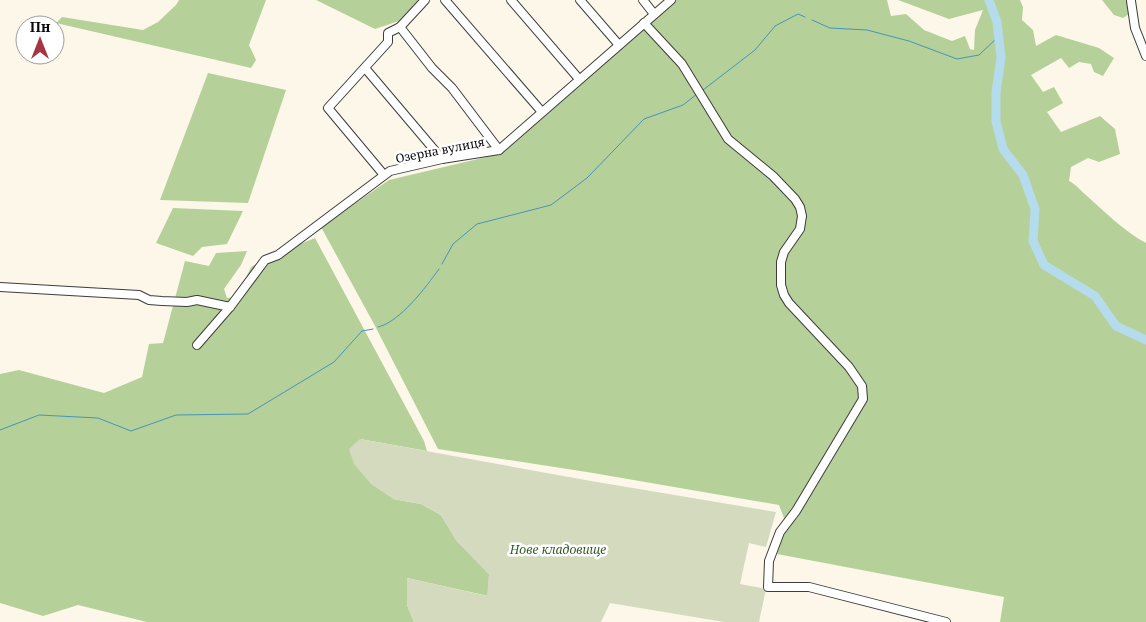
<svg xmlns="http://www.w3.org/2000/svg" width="1146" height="622" font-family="'Noto Serif',serif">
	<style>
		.forest { fill: #b6d099 }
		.cemetery { fill: #d3dabe }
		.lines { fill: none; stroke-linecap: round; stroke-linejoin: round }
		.stream { stroke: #4595ba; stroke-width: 1 }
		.river { stroke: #b4dced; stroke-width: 9 }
		.minor-casing { stroke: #3d3d3d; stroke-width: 10 }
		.minor { stroke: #fff; stroke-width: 8 }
		.labels { text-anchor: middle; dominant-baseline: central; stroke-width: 5; stroke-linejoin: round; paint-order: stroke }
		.street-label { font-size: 12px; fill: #0a0a0a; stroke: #fff }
		.park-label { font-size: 12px; font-style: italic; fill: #335824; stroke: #fff }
	</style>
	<rect width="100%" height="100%" fill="#fcf7e9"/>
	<!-- forest -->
	<g class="forest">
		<polygon points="179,0 266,0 249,45 256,60 251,68 56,23 62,17 143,30 158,22 176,5"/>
		<polygon points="316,0 421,0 402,20 375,29"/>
		<path d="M675,0H887L891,16L906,14L924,30L952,41L965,36L970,49L974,50L975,30L983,10L949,19L898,0H1020L1023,7L1022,20L1033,30L1036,46L1056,35L1099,48L1114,58L1103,76L1094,72L1091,64L1079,62L1069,68L1061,58L1031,75L1043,92L1054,87L1063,103L1047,112L1061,132L1100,116L1115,129L1120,154L1099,162L1088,158L1071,167L1069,181C1077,185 1080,190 1087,196C1105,212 1125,232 1146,243V622H1000L1004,597L777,554L784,518L779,505L593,473L438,449L374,324L321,227L389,180L499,154Z"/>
		<polygon points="1102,0 1128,0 1129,14 1123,18 1114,15"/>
		<polygon points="208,73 286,90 248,203 160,200"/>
		<polygon points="173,208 243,211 227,244 202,247 193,256 156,243"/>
		<polygon points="315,238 424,441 427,451 360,439 393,499 421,504 441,515 456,540 489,574 488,596 407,578 407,605 414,622 147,622 78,605 43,616 0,603 0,374 19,370 104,393 142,377 149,344 163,343 185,261 209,266 216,253 247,251 241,265 224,289 227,298 237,297 251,267 263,259"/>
	</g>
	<!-- cemetery -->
	<polygon class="cemetery" points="360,439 591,481 776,512 766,547 749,543 740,584 766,589 759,622 724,622 610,603 601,622 414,622 407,605 407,578 487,596 489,574 456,540 441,515 421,504 393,499 371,484 354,464 349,449"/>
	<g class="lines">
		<!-- stream -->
		<g class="stream">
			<polyline points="812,20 830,28 867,30 909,41 957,59 979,55 998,37"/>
			<polyline points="703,90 755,50 775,26 798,14 805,17"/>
			<polyline points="442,264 453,244 477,224 551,205 587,178 644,119 683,105 697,94"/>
			<path d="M378,327C400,322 426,287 439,269"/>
			<polyline points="0,430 39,415 98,418 131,431 176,415 248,414 334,362 362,331 373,329"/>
		</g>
		<!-- river -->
		<polyline class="river" points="989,0 997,22 1001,58 996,92 996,121 1003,149 1023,175 1035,209 1033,241 1044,265 1095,296 1116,326 1146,340"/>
		<defs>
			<g id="minor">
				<polyline points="445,0 542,112"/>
				<polyline points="511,0 579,79"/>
				<polyline points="580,0 619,45"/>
				<polyline points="643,0 654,14"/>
				<polyline points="1131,1 1135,28 1146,56"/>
				<polyline points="644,23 682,64 728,139 773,176 795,199 800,207 802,216 800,229 784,252 781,262 781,285 784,295 789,303 849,367 862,386 863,399 796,511 780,532 769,561 768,587 809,587 946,622"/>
				<polyline points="400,27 432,68 452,88 499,150"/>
				<polyline points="365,68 442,159"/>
				<polyline points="384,175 328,108 388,42 388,33 400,27 425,0"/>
				<polyline points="0,287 139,295 149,300 162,301 187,302 197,300 230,307"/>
				<polyline points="197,345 230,307 265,260 278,255 390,171 442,159 499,150 671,0"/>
			</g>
		</defs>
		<!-- minor casing -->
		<use href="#minor" class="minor-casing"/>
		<!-- minor -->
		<use href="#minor" class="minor"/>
	</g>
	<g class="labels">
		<!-- street labels -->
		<g class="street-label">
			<text transform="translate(440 150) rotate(-11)">Озерна вулиця</text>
		</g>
		<!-- park labels -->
		<g class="park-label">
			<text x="558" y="549">Нове кладовище</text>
		</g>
	</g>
	<!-- north arrow -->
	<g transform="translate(40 40)"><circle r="24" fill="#ffffff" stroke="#9d9d9d"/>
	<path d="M0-4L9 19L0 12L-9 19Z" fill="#a63543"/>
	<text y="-8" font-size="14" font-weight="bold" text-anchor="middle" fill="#0a0a0a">Пн</text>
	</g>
</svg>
